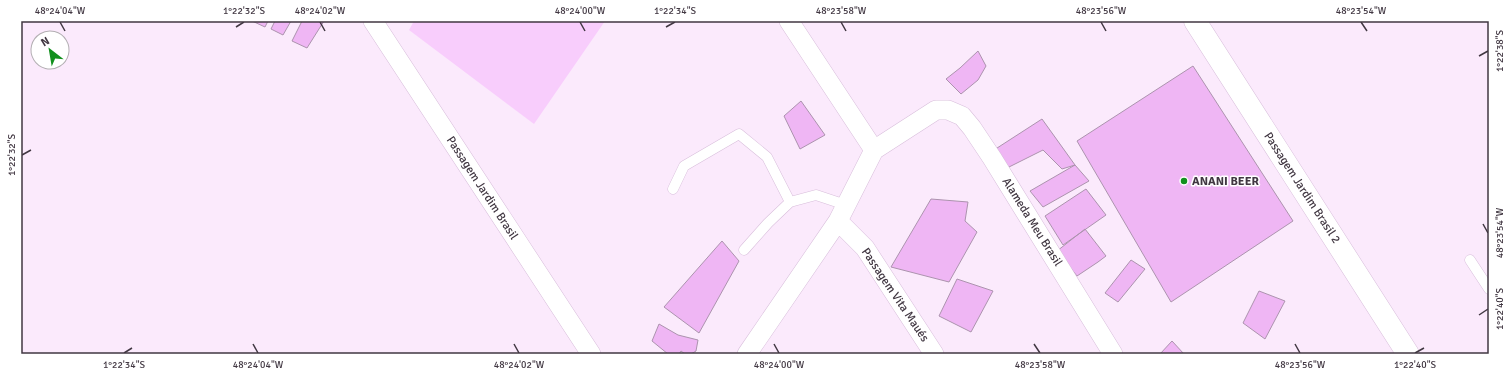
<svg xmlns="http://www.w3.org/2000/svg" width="1510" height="375" font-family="Signika,sans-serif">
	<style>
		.green { fill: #f8cdfc }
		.building { fill: #efb6f4; stroke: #ac93ae }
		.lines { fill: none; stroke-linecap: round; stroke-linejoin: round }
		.lane-casing { stroke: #d8bedb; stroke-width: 11 }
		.street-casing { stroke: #d8bedb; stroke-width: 20 }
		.secondary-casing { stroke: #d8bedb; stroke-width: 23 }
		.lane { stroke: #fff; stroke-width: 10 }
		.street { stroke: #fff; stroke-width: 19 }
		.secondary { stroke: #fff; stroke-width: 22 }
		.ticks { fill: none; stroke: #413742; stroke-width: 1.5 }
		.poi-dot { fill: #12901e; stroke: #fff; stroke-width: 1.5 }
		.labels { text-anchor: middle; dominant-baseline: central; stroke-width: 3; stroke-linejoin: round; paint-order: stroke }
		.poi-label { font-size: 12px; font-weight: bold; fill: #413742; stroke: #fff; text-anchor: start }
		.street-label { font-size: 12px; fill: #413742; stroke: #fff }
		.neatline { fill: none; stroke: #413742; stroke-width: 1.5 }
		.ticks-label { font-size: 10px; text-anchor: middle; fill: #413742 }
	</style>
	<rect width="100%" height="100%" fill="#fbeafc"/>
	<!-- green -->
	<path class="green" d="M414 21H605L534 124 409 30Z"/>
	<!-- building -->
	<path class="building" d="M252 21H268L265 27Z
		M275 21H291L283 35 271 29Z
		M302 21H324L307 48 292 41Z
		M978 51 986 66 978 80 961 94 946 79 960 68Z
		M1193 66 1293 221 1171 302 1077 141Z
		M801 101 825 135 800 149 784 116Z
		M1042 119 1075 165 1062 169 1043 150 1005 169 994 150Z
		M1075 165 1089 181 1043 207 1030 191Z
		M1086 189 1106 215 1063 245 1045 216Z
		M931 199 968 202 965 221 977 232 949 282 891 267Z
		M1085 229 1106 256 1098 262 1077 276 1057 251Z
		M722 241 739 261 699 333 664 307Z
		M1131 260 1145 269 1118 302 1105 293Z
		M957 279 993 291 971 332 939 316Z
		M1259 291 1285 301 1265 339 1243 323Z
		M659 324 678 335 698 340 696 351 691 354H685L681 351 679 354H668L652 341Z
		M1172 341 1184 354H1160Z"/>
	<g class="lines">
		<!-- lane casing -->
		<g class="lane-casing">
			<path id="lane" d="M673 189 684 166 739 134 767 157 790 202
				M744 250 768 223 790 202 816 195 846 205
				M1470 260 1489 289"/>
		</g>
		<!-- street casing -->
		<g class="street-casing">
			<path id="street" d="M373 21 591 354
				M789 21 874 150
				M838 221 865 248 934 354
				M747 354 838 221 874 150 936 110H948L962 116 972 128 992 158 1113 354"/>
		</g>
		<!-- secondary casing -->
		<g class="secondary-casing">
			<path id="secondary" d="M1195 21 1408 354"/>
		</g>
		<!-- lane -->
		<use href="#lane" class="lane"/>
		<!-- street -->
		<use href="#street" class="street"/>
		<!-- secondary -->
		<use href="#secondary" class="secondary"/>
	</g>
	<!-- ticks -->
	<path class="ticks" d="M60 22 65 31M320 22 325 31M580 22 585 31M841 22 846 31M1101 22 1106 31M1361 22 1367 31M236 27 244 22M666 27 675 22M1479 56 1488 51M22 155 31 150M1483 224 1488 233M1479 315 1488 309M253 344 258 353M514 344 519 353M774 344 779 353M1034 344 1040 353M1295 344 1300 353M124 353 132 348M1415 353 1424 348"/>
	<!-- markers -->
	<circle class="poi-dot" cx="1184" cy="181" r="4"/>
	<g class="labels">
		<!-- poi labels -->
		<g class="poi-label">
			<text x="1192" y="181">ANANI BEER</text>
		</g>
		<!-- street labels -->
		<g class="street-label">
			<text transform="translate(482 188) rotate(57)">Passagem Jardim Brasil</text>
			<text transform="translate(1302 188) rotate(57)">Passagem Jardim Brasil 2</text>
			<text transform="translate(1032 222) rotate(58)">Alameda Meu Brasil</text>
			<text transform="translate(895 295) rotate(56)">Passagem Vita Maués</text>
		</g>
	</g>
	<!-- border -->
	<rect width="1510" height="375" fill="none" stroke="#ffffff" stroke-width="44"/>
	<!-- north arrow -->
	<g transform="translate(50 50) rotate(329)"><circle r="19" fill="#ffffff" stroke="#b3afb3"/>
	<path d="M0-3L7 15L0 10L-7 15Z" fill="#12901e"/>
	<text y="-6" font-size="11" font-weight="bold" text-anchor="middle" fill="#413742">N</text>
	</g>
	<rect x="22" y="22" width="1466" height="331" class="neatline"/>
	<g class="ticks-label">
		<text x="60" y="14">48°24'04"W</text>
		<text x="244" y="14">1°22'32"S</text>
		<text x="320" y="14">48°24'02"W</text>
		<text x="580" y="14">48°24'00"W</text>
		<text x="675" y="14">1°22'34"S</text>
		<text x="841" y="14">48°23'58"W</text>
		<text x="1101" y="14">48°23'56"W</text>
		<text x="1361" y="14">48°23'54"W</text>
		<text transform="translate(1499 51) rotate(-90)" y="4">1°22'38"S</text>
		<text transform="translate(11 155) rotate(-90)" y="4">1°22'32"S</text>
		<text transform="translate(1499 233) rotate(-90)" y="4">48°23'54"W</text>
		<text transform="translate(1499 309) rotate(-90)" y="4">1°22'40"S</text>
		<text x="124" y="368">1°22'34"S</text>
		<text x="258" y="368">48°24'04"W</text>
		<text x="519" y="368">48°24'02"W</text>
		<text x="779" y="368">48°24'00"W</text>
		<text x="1040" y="368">48°23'58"W</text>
		<text x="1300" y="368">48°23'56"W</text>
		<text x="1415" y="368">1°22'40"S</text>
	</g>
</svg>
